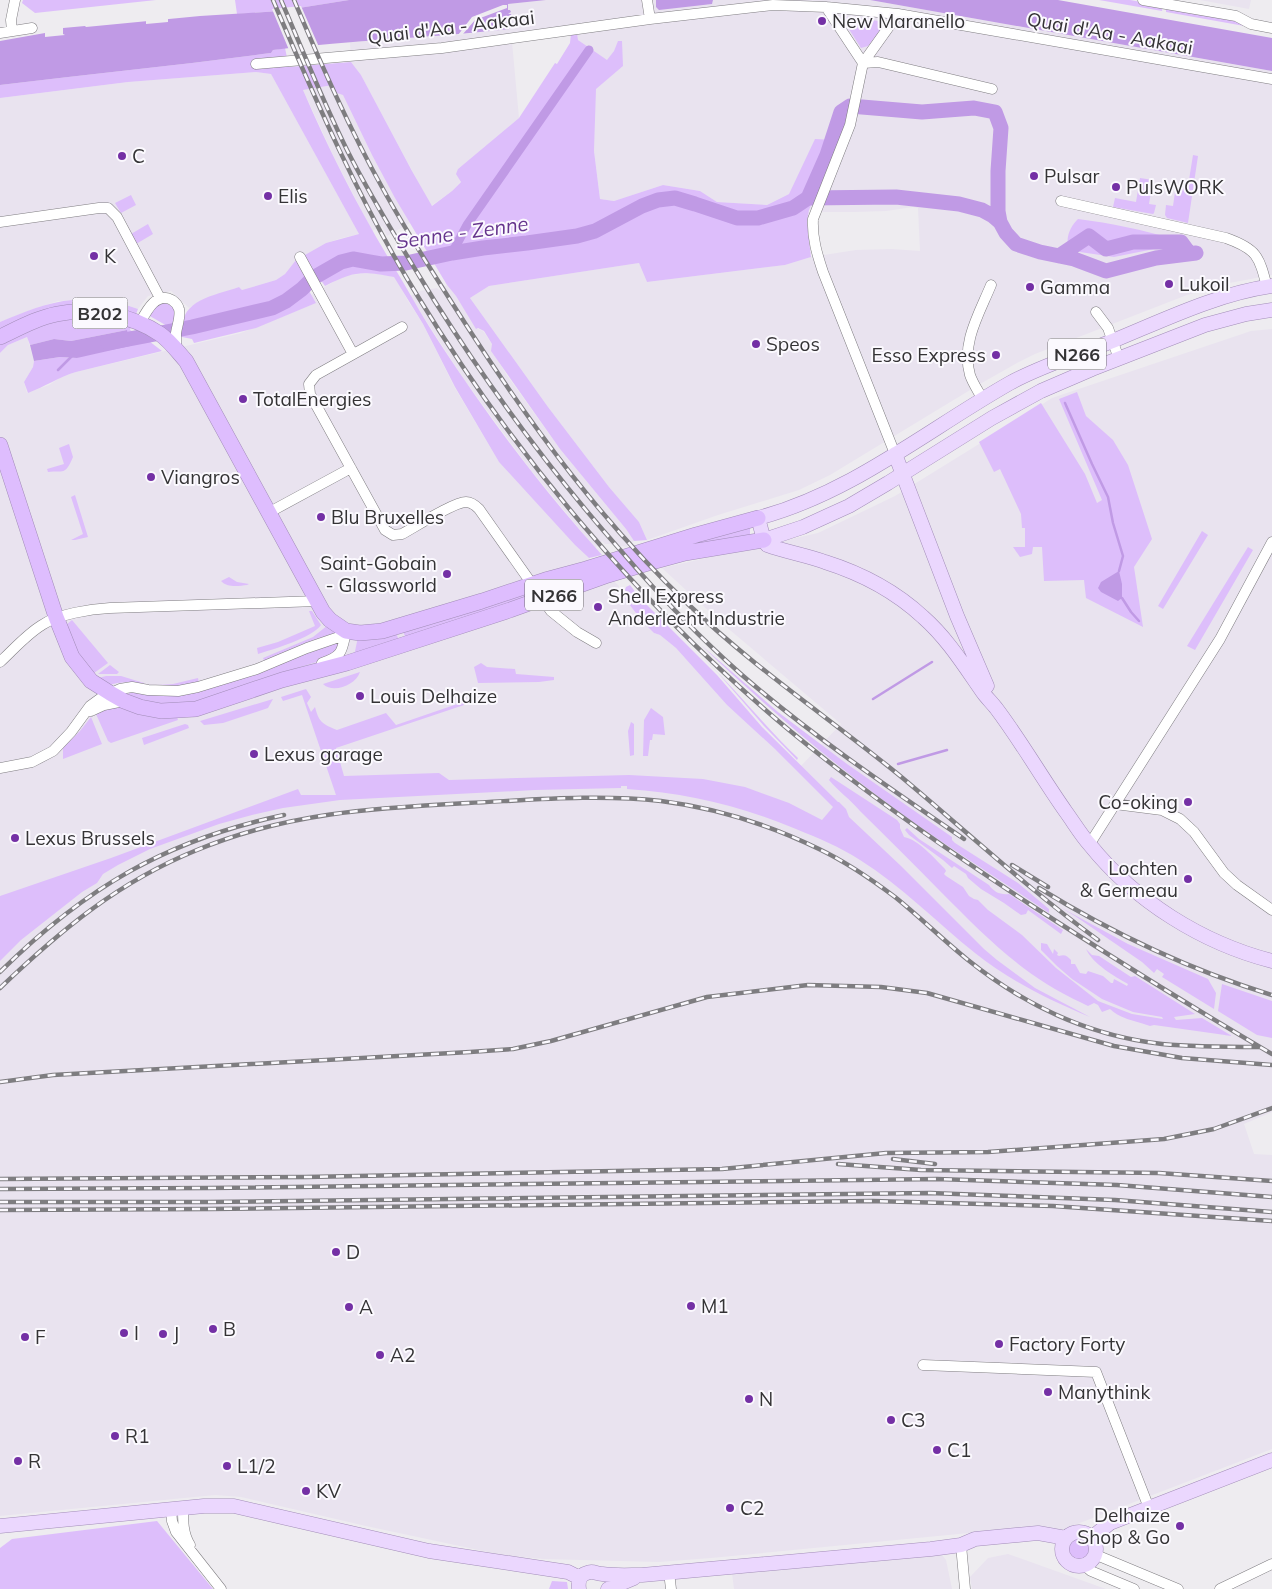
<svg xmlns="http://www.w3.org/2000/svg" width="1272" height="1589" font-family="Mulish,sans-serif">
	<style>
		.built { fill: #e9e3ef }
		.green { fill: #ddbefb }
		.water { fill: #c09ae5 }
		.pier { fill: #eeecf0 }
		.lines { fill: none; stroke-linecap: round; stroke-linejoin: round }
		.stream { stroke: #c09ae5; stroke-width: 2.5 }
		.canal { stroke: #c09ae5; stroke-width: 9 }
		.river { stroke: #c09ae5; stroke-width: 15 }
		.minor-casing { stroke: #7f7d81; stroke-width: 11 }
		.major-casing { stroke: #a28db8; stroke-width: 15 }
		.highway-casing { stroke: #a28db8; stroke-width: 16 }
		.minor { stroke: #fff; stroke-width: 10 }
		.major { stroke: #ebd7fe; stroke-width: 14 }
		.highway { stroke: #debdfe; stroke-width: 15 }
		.rail-casing { stroke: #7e7d80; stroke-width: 4.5 }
		.rail { stroke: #fbf9fe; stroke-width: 2.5; stroke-dasharray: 8; stroke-linecap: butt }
		.poi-dot { fill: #7430a5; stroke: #fbf9fe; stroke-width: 2 }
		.labels { text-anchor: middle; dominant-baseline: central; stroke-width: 4; stroke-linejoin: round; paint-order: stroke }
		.shield { fill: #fbf9fe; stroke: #706e71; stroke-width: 1 }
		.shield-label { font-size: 18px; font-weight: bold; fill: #343335 }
		.poi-label { font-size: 19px; fill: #343335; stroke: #fbf9fe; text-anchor: start }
		.street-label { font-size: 19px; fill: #343335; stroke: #fbf9fe }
		.water-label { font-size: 20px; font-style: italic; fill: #66358d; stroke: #fbf9fe }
	</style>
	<rect width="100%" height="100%" fill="#eeecf0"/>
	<!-- built -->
	<path class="built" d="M546 0H656V7L712 4 713 0H870L1272 71V275L1224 284 1187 295 1035 354 1017 363 980 384 830 475 799 490 718 515 647 540 639 522 609 487 548 407 470 298 489 286 639 263 647 282 785 265 811 257 856 250 891 249 920 251 918 208 913 207 886 211 855 212H824L809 210 827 172 838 140 816 139 789 194 767 205 717 202 700 191 663 185 614 201 600 199 594 151 595 89 623 66 618 42 614 51 607 61 578 40 577 34 512 42 519 118 458 169 461 181 452 191 431 206 361 75 351 62 350 42 458 35 509 29V21L512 20 509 18 511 16V14H508L511 12 508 10V4Z
		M1200 0H1251L1249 9Z
		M256 72 271 74 359 234 342 238 326 243 296 260 285 274 276 280 242 290 239 287 198 302 189 308 171 291 148 296 138 309 123 304 87 300 58 301 33 309 0 322V98L128 82Z
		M334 85 343 95 372 155 410 223 387 236 382 226 372 231 334 157 303 90Z
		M372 273 395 277 408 301 423 324 455 388 499 462 575 545 619 586 618 589 619 592 642 621 654 633 660 635 676 648 727 705 776 749 827 800 799 768 841 724 724 625 662 568 818 533 895 496 1013 423 1052 398 1251 331 1272 329V1112L1244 1124 1254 1154 1272 1155V1449L1059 1531 1042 1526 711 1558 659 1562 543 1559 502 1555 366 1526 241 1497 215 1495 0 1516V353L8 345 27 337 34 361 33 367 24 382 27 393 49 385 61 377 76 372 241 333 316 303 311 295 340 278 349 275Z
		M447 285 456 296 476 328 483 331 492 344V350L506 374 560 449 626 529 634 541 627 547 609 544H605L602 541 595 548 530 469 465 381 410 296 420 291 437 288 439 290Z
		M1008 1554 1106 1589H972L970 1577 988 1558Z
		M939 1555H942L946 1560 952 1589H734L732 1573Z"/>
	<!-- green -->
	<path class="green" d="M23 0H156L35 13 22 3Z
		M235 0H349L280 11 237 14Z
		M1099 0H1130L1163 6 1162 11Z
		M1166 7 1238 21 1250 27 1166 12Z
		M847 17 879 21 882 22 883 27 868 46 861 48 845 23V20Z
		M577 33 578 40 607 60 614 51 618 41H622L623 66 596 89 594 151 600 199 614 201 663 185 700 191 717 202 767 205 789 194 815 139 838 140 827 172 809 210 807 222 811 257 785 265 647 282 639 263 489 286 470 298 548 407 609 487 639 522 647 540 634 541 626 529 560 449 491 351 492 344 484 331 478 328 476 329 456 296 447 285 395 198 372 155 343 95 337 93 333 85 303 90C331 155 363 217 400 277 413 299 425 321 439 342 488 417 542 489 602 555L589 558 575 545 499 462 455 387 423 324 394 277C362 271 354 271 325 286L320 279 308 289 316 303 256 328 194 343 192 339 182 337C178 299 211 297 239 287L242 290 276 280 285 274 296 260 326 243 359 234 271 74 256 72 128 82 0 98V85C90 74 181 65 271 53L273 50 285 48 289 67 351 62 361 75 412 171 432 206 452 191 461 182 456 174 458 169 519 118 555 63 557 64 570 43 571 34Z
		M1193 155 1198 156 1188 223 1167 218 1165 215 1166 205 1173 206 1176 185 1188 186Z
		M1140 178 1153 180 1149 204 1156 205 1154 213 1153 214 1113 207 1115 198 1136 202Z
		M131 195 136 205 121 213 115 203Z
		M1078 219C1111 223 1143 230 1174 239V245L1114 257 1073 251C1062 244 1070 226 1078 219Z
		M148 224 153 234 136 244 131 234Z
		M73 300 123 304 138 309 130 330 145 338 162 351 76 372C59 377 44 387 28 393L24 382 33 367 34 361 60 357 77 358 127 330 71 341 54 339 30 345 27 337 8 345 0 353V322C24 312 47 302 73 300Z
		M162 302C178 306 180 317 169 327L148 315 153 307Z
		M1077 392 1086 416 1113 440 1128 465 1152 539 1134 567 1143 627 1086 598 1084 580 1044 581 1042 547H1033L1032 554 1020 557 1013 547H1025V528H1022L1021 514 1000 469 994 472 979 442 1041 403 1085 474 1097 503 1102 500 1059 399Z
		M69 444 73 457C65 476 64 470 48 472L47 469 64 464 59 448Z
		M75 495 88 537 75 540H71L83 534 71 497Z
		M749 527 750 529V535L550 588 551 585Z
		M1202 531 1208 535 1163 609 1158 606Z
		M1248 547 1253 550 1195 650 1187 646Z
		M229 577 237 582 249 584 247 585C239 586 227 588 221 581Z
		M630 585 640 598 717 675 762 727 838 802H839L846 809 849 817 901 866 984 949 997 960 1035 988 1090 1017C1049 1000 1010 981 975 953 936 922 902 886 860 860 840 847 818 838 796 829 741 806 686 793 627 789V786H621V788L535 790 340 800 283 808 252 815 219 824 150 849 118 865 103 874 97 883 82 892 21 940 0 961V896L111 858 298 789 301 795H336L302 695 283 701 281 697 306 689 311 697 307 703 311 712 315 707C319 723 323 724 337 730L386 713 396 725 466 701 464 705 336 748 344 776 439 773 449 780 629 775 703 779 745 787 789 803 822 820 833 807 775 749 727 705 676 648 660 635 654 633 642 621 622 595 633 605 635 604 625 590 626 587Z
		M521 592 525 595 526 599 408 638 405 636 403 632Z
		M309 611H312L321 625C312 638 274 649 258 654L257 648 278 642 315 626Z
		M72 620 108 663 94 673 76 650 66 625Z
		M328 625 336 632V634L265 662 263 658 313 637Z
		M396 633 398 638 397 641 354 656 358 637Z
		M339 642 338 647 329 658 288 671 207 702 169 707 128 697 129 693 133 692 175 695Z
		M701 645 778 712 847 764 952 837V840L955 843 1018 883 1049 909V913C1005 883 960 855 916 824 840 770 768 709 701 645Z
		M702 657C736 689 764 726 798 758L797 760 764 726 718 673Z
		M481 663 487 667 515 669 516 674 554 677V680L539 682 478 683 474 667Z
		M110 665 119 672 117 674H98Z
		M360 672C356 685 333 694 323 684Z
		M106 676H121L144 683V684C131 682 120 681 107 686L98 678Z
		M198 678 199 683 181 687H158V685L173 684Z
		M273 699 268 708 223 723 204 725 200 721Z
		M117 705 177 717 178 720 111 743 108 741 96 714V712Z
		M651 708 663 717 665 735 653 734 652 740H650L648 756H643L644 720Z
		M91 717 102 744 63 759V748L80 731Z
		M631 722 634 724V755L630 756 628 731Z
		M185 724 188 725 189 728 144 745 142 738Z
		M831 777 897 820 900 824V828L904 837C919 840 934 858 945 869L946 871 944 874 946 876 963 887 969 896 974 899 978 900 988 910 1022 935 1056 968 1098 1001 1132 1014 1163 1019 1162 1017 1133 1012 1102 999 1072 979 1057 966 1041 950V943L1047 944 1053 954 1054 949 1058 953 1057 955 1059 956C1065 954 1067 956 1071 960V964H1075L1080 973 1086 974 1088 971 1103 976 1111 983H1113L1114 979 1127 986 1128 984C1115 977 1092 963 1086 949L1092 955 1099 956 1131 977 1135 976 1195 1014 1174 1017 1176 1020 1202 1018 1232 1036 1154 1025 1150 1026C1136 1021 1120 1019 1110 1009L1102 1012 1098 1005 1094 1003 1088 1006 1082 1003C1022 975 987 938 940 891 914 864 887 838 860 811 850 799 838 791 829 780Z
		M907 828 919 839 989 885C994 892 1000 895 1009 894L1063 930 1061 934 1028 910 1026 914 1021 915 1004 903 981 889 968 878 966 874 954 866 952 868 943 860 909 835 905 830Z
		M1060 907 1128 944 1208 979 1216 993 1214 1009 1162 977 1164 974 1157 969 1154 973 1153 972 1142 962 1075 916Z
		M1222 984 1272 1001V1038L1257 1035 1218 1011Z
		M157 1521 213 1589H0V1548L12 1539Z
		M1067 1549a12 12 0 1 1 24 0a12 12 0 1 1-24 0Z
		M552 1581 567 1582 568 1589H549Z"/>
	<!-- water -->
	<path class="water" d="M349 0H546L508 4V10H510L511 12 508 14H511L512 16 509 18H512V20L509 21 510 29C431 38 352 40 273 50L271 53C181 65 90 74 0 85V41L45 33V37L65 35 63 34V28L85 26 86 27 200 16 280 11Z
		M656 0H713L712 4 659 10 656 7Z
		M870 0H1058L1272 38V71Z
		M127 330 130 346 77 358 60 357 34 361 30 345 54 339 71 341Z
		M1119 571 1122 584V598L1118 601 1101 592 1098 588 1101 582Z"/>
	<!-- pier -->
	<path class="pier" d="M503 5H507V8L475 20 463 34 458 35 472 17Z
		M301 6 319 47 289 50 272 9Z
		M168 17V22L146 24V20Z"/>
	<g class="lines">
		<!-- stream -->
		<path class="stream" d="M58 370 73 355
			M1065 403 1092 464 1108 497 1113 523 1123 556 1119 571
			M1122 598 1131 612 1139 621
			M873 699 932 662
			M898 764 947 750"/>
		<!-- canal -->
		<path class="canal" d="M452 253 467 225 589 50"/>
		<!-- river -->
		<path class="river" d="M808 198 827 155 841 112 850 106 922 112 974 108 995 112 1001 128 998 171V211L1000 222
			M1059 256 1089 236 1106 249 1133 242H1181L1189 253
			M108 343 192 327 272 308 286 301 302 289 313 278 341 262 353 259 381 264 406 263 452 253 483 248 527 243 577 236 595 231 642 206 658 200 675 198 695 204 737 218H758L793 208 808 198 896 197 959 204 982 210 993 216 1000 222 1006 233 1016 244 1040 252 1074 259 1106 271 1156 258 1196 253"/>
		<!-- minor casing -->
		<g class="minor-casing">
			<path id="minor" d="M647 0 650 19
				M1143 0 1236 16 1251 24 1272 28
				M826 7 863 63
				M12 31 11 20 15 0
				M0 33 32 28
				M863 63 878 62 992 89
				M256 64 442 48 650 19 773 5 826 7 898 14 1272 79
				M1061 201 1226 238C1257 249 1259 256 1267 287
				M0 222 99 208H108L117 217 160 298
				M300 257 353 354
				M1096 312 1108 328 1119 359
				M140 323C146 312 156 291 172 300 175 302 178 305 179 309 181 316 177 326 176 333 176 338 176 344 176 349
				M402 327 316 375 309 384 310 394 385 530 393 535 402 534C415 527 454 502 466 502 471 502 475 505 479 509L551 611 577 632 596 643
				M983 400C979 392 973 384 970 375 961 343 979 314 991 285
				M895 454 823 272C817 254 812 238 813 219L850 125 863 63 898 14
				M268 513 351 468
				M0 662C13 650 27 634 42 625 58 614 91 609 110 608L317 601
				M322 663C343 656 342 651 346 631
				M87 711H91L104 705 124 701
				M0 768 32 762 53 751 71 732 90 706 101 698 120 689 132 687 148 690 178 691 198 687 257 669 307 648 339 637 346 631
				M1115 804 1162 810 1180 819 1194 832 1224 873 1237 885 1272 910
				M1089 845 1220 639 1272 542
				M923 1365 1096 1372 1149 1508
				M183 1509C183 1521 183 1534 190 1545
				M171 1510 172 1521 176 1532 221 1589
				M961 1545 965 1589
				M1094 1554 1178 1589
				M1084 1565 1091 1571 1134 1589
				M669 1572 671 1589
				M1220 1589 1272 1564"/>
		</g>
		<!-- major casing -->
		<g class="major-casing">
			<path id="major" d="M1272 286C1217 294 1166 319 1115 340 1080 354 1043 365 1010 383 927 430 852 493 758 518L764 540 767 545C786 552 806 555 825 562 860 573 896 592 923 617 948 639 965 667 984 694 988 699 992 703 996 708 1021 741 1042 778 1066 812 1074 823 1081 835 1090 845 1135 901 1202 943 1272 961
				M895 454 957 616 987 686
				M764 540 803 527 849 506 888 483 992 418 1041 391 1092 369 1205 325 1246 314 1272 310
				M0 1526 204 1506H234L429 1551 568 1572 580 1578
				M1062 1549a17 17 0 1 1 34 0a17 17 0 1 1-34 0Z
				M1091 1538 1110 1523 1272 1460
				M579 1589C578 1582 579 1575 587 1573 593 1570 596 1574 602 1574 615 1576 629 1575 642 1575L931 1549 961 1545 975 1539 1038 1533 1066 1538
				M608 1589 634 1578"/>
		</g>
		<!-- highway casing -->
		<g class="highway-casing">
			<path id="highway" d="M0 337C19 328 37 318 57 314 89 307 132 315 160 334 170 341 178 352 186 361L323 612 330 620 346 631 360 633 382 631 482 601 545 580 586 569 696 535 758 518
				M0 445 56 617 72 657 91 681 110 693 124 701 140 707 161 711 196 709 282 680 347 663 510 610 608 575 648 563 685 553 764 540"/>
		</g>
		<!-- minor -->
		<use href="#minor" class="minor"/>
		<!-- major -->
		<use href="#major" class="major"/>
		<!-- highway -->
		<use href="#highway" class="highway"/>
		<!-- rail casing -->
		<g class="rail-casing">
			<path id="rail" d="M273 0C316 101 359 201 417 295 516 458 642 607 789 730 865 793 947 850 1031 905 1110 956 1190 1006 1272 1054
				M281 0C303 51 323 102 348 152 374 203 404 251 434 300 490 389 552 473 622 552 659 595 699 637 742 675 811 735 888 787 964 839
				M294 0C321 64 349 128 383 189 410 238 441 286 472 334 535 431 604 524 688 604 753 667 829 718 899 775 965 830 1028 889 1098 940
				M1012 865 1048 887
				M1039 888C1112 933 1190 970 1272 995
				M0 972C85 888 166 840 284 815
				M0 988C61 930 118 882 197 850 286 813 373 808 468 803 532 800 597 794 661 801 716 808 770 825 819 849 846 862 871 879 895 897 920 917 943 940 968 960 1024 1005 1090 1036 1162 1044 1194 1047 1226 1047 1259 1047
				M0 1082 53 1075 470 1052 513 1049 551 1041 707 997 808 985 881 987 927 993 1114 1046 1182 1058 1272 1065
				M893 1159 935 1164
				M838 1164 921 1170 1159 1173 1272 1181
				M0 1179 306 1177 722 1169 886 1153 988 1152 1164 1139 1214 1129 1272 1108
				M0 1189 209 1188 937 1179 1117 1185 1272 1197
				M0 1202H208L930 1193 1115 1200 1272 1212
				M0 1210 209 1209 873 1201 1053 1206 1272 1221"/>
		</g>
		<!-- rail -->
		<use href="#rail" class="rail"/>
	</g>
	<!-- markers -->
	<g class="poi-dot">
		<circle cx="822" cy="21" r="5"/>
		<circle cx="122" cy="156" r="5"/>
		<circle cx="1034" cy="176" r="5"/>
		<circle cx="1116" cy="187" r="5"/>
		<circle cx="268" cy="196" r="5"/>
		<circle cx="94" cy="256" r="5"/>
		<circle cx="1169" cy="284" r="5"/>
		<circle cx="1030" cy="287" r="5"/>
		<circle cx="756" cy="344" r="5"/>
		<circle cx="996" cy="355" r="5"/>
		<circle cx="243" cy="399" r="5"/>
		<circle cx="151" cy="477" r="5"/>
		<circle cx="321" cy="517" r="5"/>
		<circle cx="447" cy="574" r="5"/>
		<circle cx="598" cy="607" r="5"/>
		<circle cx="360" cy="696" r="5"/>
		<circle cx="254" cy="754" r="5"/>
		<circle cx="1188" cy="802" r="5"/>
		<circle cx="15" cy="838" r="5"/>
		<circle cx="1188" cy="879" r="5"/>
		<circle cx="336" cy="1252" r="5"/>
		<circle cx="691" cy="1306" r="5"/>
		<circle cx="349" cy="1307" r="5"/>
		<circle cx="213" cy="1329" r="5"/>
		<circle cx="124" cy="1333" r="5"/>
		<circle cx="163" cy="1334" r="5"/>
		<circle cx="25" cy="1337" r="5"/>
		<circle cx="999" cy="1344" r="5"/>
		<circle cx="380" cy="1355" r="5"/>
		<circle cx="1048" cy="1392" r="5"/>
		<circle cx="749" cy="1399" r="5"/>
		<circle cx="891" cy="1420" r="5"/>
		<circle cx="115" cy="1436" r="5"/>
		<circle cx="937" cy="1450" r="5"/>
		<circle cx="18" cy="1461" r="5"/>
		<circle cx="227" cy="1466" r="5"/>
		<circle cx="306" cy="1491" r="5"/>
		<circle cx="730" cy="1508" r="5"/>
		<circle cx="1180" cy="1526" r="5"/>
	</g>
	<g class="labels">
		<!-- shield labels -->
		<g class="shield">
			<rect x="72.5" y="297.5" width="55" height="31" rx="4"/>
			<rect x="1048" y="338.5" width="58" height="31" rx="4"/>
			<rect x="525" y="579.5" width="58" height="31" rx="4"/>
		</g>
		<g class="shield-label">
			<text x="100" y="313">B202</text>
			<text x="1077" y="354">N266</text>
			<text x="554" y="595">N266</text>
		</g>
		<!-- poi labels -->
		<g class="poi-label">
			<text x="832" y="21">New Maranello</text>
			<text x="132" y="156">C</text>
			<text x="1044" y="176">Pulsar</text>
			<text x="1126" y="187">PulsWORK</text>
			<text x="278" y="196">Elis</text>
			<text x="104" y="256">K</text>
			<text x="1179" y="284">Lukoil</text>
			<text x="1040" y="287">Gamma</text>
			<text x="766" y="344">Speos</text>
			<text x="986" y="355" text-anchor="end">Esso Express</text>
			<text x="253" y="399">TotalEnergies</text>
			<text x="161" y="477">Viangros</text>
			<text x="331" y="517">Blu Bruxelles</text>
			<text x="437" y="563" text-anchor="end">Saint-Gobain<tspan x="437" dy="22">- Glassworld</tspan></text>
			<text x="608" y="596">Shell Express<tspan x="608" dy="22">Anderlecht Industrie</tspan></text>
			<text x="370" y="696">Louis Delhaize</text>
			<text x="264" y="754">Lexus garage</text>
			<text x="1178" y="802" text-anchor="end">Co-oking</text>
			<text x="25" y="838">Lexus Brussels</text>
			<text x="1178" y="868" text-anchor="end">Lochten<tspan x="1178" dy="22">&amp; Germeau</tspan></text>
			<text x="346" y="1252">D</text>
			<text x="701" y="1306">M1</text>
			<text x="359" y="1307">A</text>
			<text x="223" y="1329">B</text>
			<text x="134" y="1333">I</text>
			<text x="173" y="1334">J</text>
			<text x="35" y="1337">F</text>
			<text x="1009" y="1344">Factory Forty</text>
			<text x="390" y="1355">A2</text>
			<text x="1058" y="1392">Manythink</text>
			<text x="759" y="1399">N</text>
			<text x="901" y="1420">C3</text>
			<text x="125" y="1436">R1</text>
			<text x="947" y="1450">C1</text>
			<text x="28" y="1461">R</text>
			<text x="237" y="1466">L1/2</text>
			<text x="316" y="1491">KV</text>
			<text x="740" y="1508">C2</text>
			<text x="1170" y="1515" text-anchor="end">Delhaize<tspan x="1170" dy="22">Shop &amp; Go</tspan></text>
		</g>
		<!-- street labels -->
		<g class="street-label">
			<text transform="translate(451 27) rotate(-7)">Quai d'Aa - Aakaai</text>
			<text transform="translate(1110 33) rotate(10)">Quai d'Aa - Aakaai</text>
		</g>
		<!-- water labels -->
		<g class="water-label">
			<text transform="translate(462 232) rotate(-8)">Senne - Zenne</text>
		</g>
	</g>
</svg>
